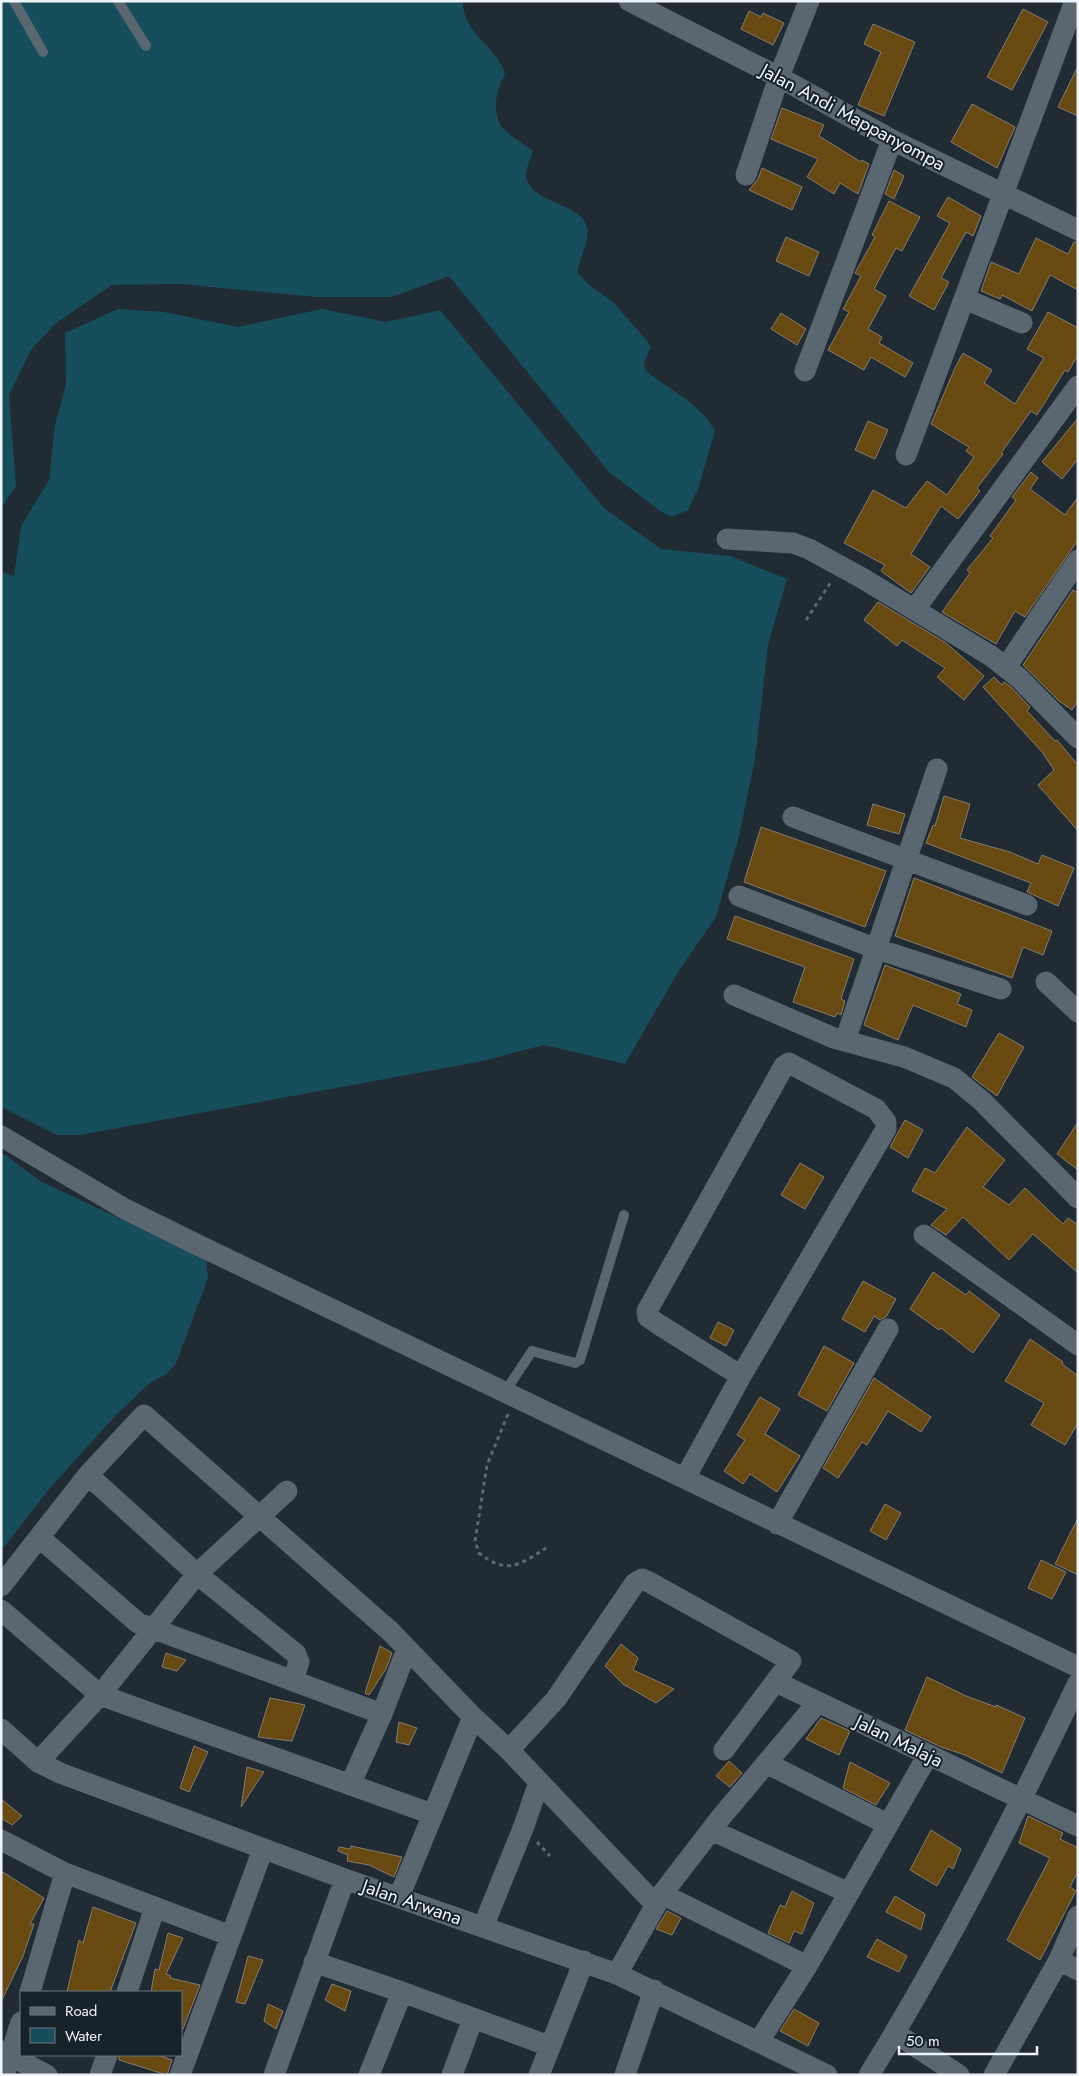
<svg xmlns="http://www.w3.org/2000/svg" width="1079" height="2076" font-family="Jost,sans-serif">
	<style>
		.water { fill: #164e5b }
		.building { fill: #674911; stroke: #857c6f }
		.lines { fill: none; stroke-linecap: round; stroke-linejoin: round }
		.path { stroke: #5f6870; stroke-width: 3; stroke-dasharray: 4 4; stroke-linecap: butt }
		.service { stroke: #5a6670; stroke-width: 10 }
		.minor { stroke: #5a6670; stroke-width: 21 }
		.labels { text-anchor: middle; dominant-baseline: central; stroke-width: 4; stroke-linejoin: round; paint-order: stroke }
		.street-label { font-size: 19px; fill: #edf4fa; stroke: #17222a }
	</style>
	<rect width="100%" height="100%" fill="#212b34"/>
	<!-- water -->
	<path class="water" d="M1 1H463C462 34 496 44 505 74 497 88 491 111 502 127 507 134 526 145 533 151 531 158 525 170 526 177 530 203 580 202 587 227 590 241 580 258 577 272L589 285 613 302 648 342 651 347 644 362 645 370C669 390 700 403 715 431L698 489 688 510 672 517 660 511 609 472 449 276 392 297H316L179 284 112 285 56 323 31 350 9 395 16 486 1 508Z
		M118 309 164 312 238 327 322 309 386 322 440 310 604 508 661 549 730 556 787 579 768 645 755 759 739 836 716 917 678 972 625 1064 544 1045 478 1062 80 1135H57L1 1107V572L14 576 21 526 49 480 55 425 66 384 65 333Z
		M1 1152 42 1182 206 1259 208 1278 176 1363 167 1374 151 1382 117 1414 50 1488 1 1551Z"/>
	<!-- building -->
	<path class="building" d="M1023 9 1048 22 1012 90 987 77Z
		M749 11 761 17 763 13 784 23 773 45 741 29Z
		M873 24 915 42 884 116 858 105 881 52 864 44Z
		M1078 66V116L1058 107Z
		M972 104 1015 127 997 168 951 142Z
		M782 108 824 125 819 136 861 162 862 160 869 164 858 194 840 183 834 194 807 177 818 159 771 139Z
		M762 168 802 187 792 210 749 190 758 179Z
		M894 170 904 176 894 199 885 194Z
		M948 197 981 216 973 236 966 232 941 278 949 282 934 310 909 296 950 223 937 216Z
		M889 201 920 217 902 251 896 248 874 289 886 296 868 329 882 337 879 343 913 363 905 377 871 357 864 370 828 350 849 312 843 309 861 276 855 273 875 237 872 235Z
		M786 237 819 252 809 276 776 261Z
		M1036 238 1068 254 1074 242H1078V290L1050 275 1032 311 1002 295 1000 299 981 291 991 262 1019 274Z
		M1048 312 1078 328V355L1068 372 1065 370 1037 415 1031 411 1001 453 1003 454 977 488 980 491 958 519 941 506 911 554 930 567 911 593 881 571 885 565 844 543 873 490 906 508 927 481 947 495 974 457 966 451 969 447 931 424 955 368 963 353 992 370 984 383 1015 404 1044 358 1027 349Z
		M781 313 806 329 797 345 771 329Z
		M1078 418V459L1062 479 1042 462Z
		M868 421 888 430 875 459 855 450Z
		M1031 472 1038 478 1030 489 1065 515 1078 497V540L1025 617 1015 611 996 644 942 612 970 573 967 570 993 538 990 536 1016 500 1012 497Z
		M1073 590 1078 593V700L1072 710 1059 701 1023 665Z
		M878 602 946 643 984 676 964 700 937 677 945 668 902 640 897 646 864 620Z
		M994 677 1002 685 1004 682 1011 687 1030 707 1027 711 1055 741 1057 740 1078 765V831L1038 785 1054 770 1042 752 983 687Z
		M944 796 970 804 960 838 1010 852 1038 864 1042 855 1074 868 1058 906 1027 892 1031 883 926 843 933 825 935 826Z
		M873 804 905 814 899 834 867 825Z
		M761 827 886 871 865 927 744 882Z
		M914 878 1052 931 1043 955 1023 947 1012 978 895 936Z
		M735 916 854 959 841 999 845 1001 841 1015 837 1013 835 1017 793 1002 805 967 727 939Z
		M885 965 961 994 957 1004 972 1010 966 1027 913 1005 898 1040 864 1025Z
		M999 1033 1024 1047 997 1096 972 1077Z
		M905 1120 923 1130 908 1158 890 1147Z
		M1078 1122V1170L1057 1154Z
		M967 1127 1005 1160 983 1187 1009 1205 1025 1188 1063 1224 1068 1218 1078 1225V1273L1033 1234 1009 1260 963 1217 946 1235 931 1225 947 1209 912 1191 925 1168 935 1173Z
		M800 1163 824 1177 805 1209 781 1195Z
		M933 1272 966 1295 969 1291 1000 1315 973 1353 941 1328 939 1330 910 1309Z
		M863 1281 896 1299 886 1317 880 1320 874 1316 865 1332 842 1319Z
		M718 1322 734 1330 726 1346 710 1338Z
		M1030 1339 1063 1362 1062 1364 1078 1376V1423L1065 1445 1031 1425 1044 1403 1005 1381Z
		M824 1346 854 1363 827 1411 798 1395Z
		M874 1378 931 1417 921 1432 888 1411 867 1445 862 1442 838 1478 823 1468Z
		M760 1397 780 1409 765 1434 800 1456 777 1492 750 1474 743 1484 724 1471 745 1440 737 1435Z
		M885 1504 901 1513 886 1540 870 1531Z
		M1078 1518V1575L1055 1564Z
		M1041 1560 1066 1572 1052 1599 1028 1588Z
		M621 1644 638 1658 633 1670 674 1689 656 1703 623 1684 605 1666Z
		M380 1646 392 1653 386 1669 369 1695 365 1693Z
		M166 1653 186 1660 177 1671 162 1667Z
		M927 1677 966 1696 996 1707V1705L1025 1718 1002 1773 965 1755 941 1747 905 1730Z
		M270 1698 305 1705 292 1741 258 1737Z
		M821 1718 850 1731 839 1755 806 1739Z
		M399 1722 417 1728 409 1745 396 1742Z
		M194 1746 208 1752 189 1792 180 1788Z
		M729 1761 742 1773 730 1787 716 1776Z
		M850 1762 890 1783 876 1805 843 1788Z
		M247 1767 264 1772 241 1807Z
		M1 1799 22 1816 12 1825 1 1818Z
		M1028 1816 1063 1833 1060 1839 1078 1848V1871L1070 1887 1076 1891 1040 1960 1007 1940 1050 1858 1019 1843Z
		M931 1830 961 1849 953 1869 948 1866 937 1886 910 1870Z
		M351 1846 402 1857 394 1877 369 1865 347 1861 348 1855 338 1851 339 1847 350 1849Z
		M1 1871 44 1898 30 1924H34L23 1956 1 2002Z
		M792 1891 814 1903 802 1934 794 1931 789 1943 768 1933 780 1905 785 1907Z
		M895 1896 925 1914 921 1930 886 1912Z
		M93 1907 136 1923 110 1992H67L79 1940 83 1943Z
		M667 1911 681 1918 672 1935 656 1929Z
		M168 1933 183 1938 166 1974 171 1976 170 1978 200 1985 183 2029H181V1992H151L155 1969 159 1970Z
		M877 1939 907 1956 899 1972 867 1957Z
		M248 1956 263 1960 245 2004 236 2002Z
		M332 1984 351 1991 345 2011 325 2000Z
		M268 2004 283 2011 276 2029 264 2021Z
		M794 2009 819 2023 808 2046 780 2031Z
		M119 2055H158L172 2060 167 2075 119 2060Z"/>
	<g class="lines">
		<!-- path -->
		<path class="path" d="M806 620 831 582
			M508 1414 487 1465 475 1541 479 1553C506 1575 520 1565 546 1548
			M537 1842 550 1856"/>
		<!-- service -->
		<path class="service" d="M14 1 43 52
			M118 1 146 46
			M505 1392 532 1351 575 1363 580 1360 624 1215"/>
		<!-- minor -->
		<path class="minor" d="M629 1 779 77 892 140 1078 230
			M746 175 779 77 809 1
			M965 299 1022 323
			M805 371 892 140
			M906 455 1075 1
			M727 539 793 543 809 549 862 578 991 656 1019 678 1078 738
			M915 609 1078 386
			M1006 667 1078 560
			M793 817 1027 905
			M739 896 877 949 1001 989
			M1046 982 1078 1012
			M734 995 834 1038 904 1057 954 1078 982 1101 1078 1198
			M845 1041 937 769
			M789 1063 876 1109 886 1122V1129L741 1376 658 1324 648 1317 647 1311 784 1066Z
			M1 1136 125 1209 198 1245 1078 1667
			M924 1235 1078 1345
			M88 1475 197 1574 296 1654 299 1662 293 1680
			M685 1478 741 1376
			M777 1524 888 1329
			M40 1538 138 1623 382 1714
			M1 1586 88 1475 144 1415 391 1632 473 1717 509 1750 655 1904
			M1 1610 100 1695 432 1814
			M776 1682 1078 1826
			M1 1729 38 1762 60 1773 345 1879 617 1974 827 2075
			M509 1750 556 1699 635 1583 642 1579 649 1582 791 1661 724 1750
			M38 1762 100 1695 197 1574 287 1491
			M768 1764 887 1824
			M350 1785 382 1714 407 1649
			M711 1830 849 1893
			M1 1840 65 1873 231 1936
			M662 1894 807 1966
			M399 1897 473 1717
			M483 1927 524 1826 539 1782
			M1059 1960 1078 1970
			M314 1962 402 1992 369 2075
			M617 1974 662 1894 722 1816 818 1702
			M30 1992 65 1873
			M127 1992 155 1907
			M402 1992 549 2046
			M895 2033 959 2075
			M759 2041 807 1966 928 1755
			M1 2051 47 2075
			M4 2075 21 2022
			M100 2075 107 2055
			M180 2075 263 1849
			M274 2075 345 1879
			M452 2075 473 2019
			M539 2075 584 1961
			M625 2075 654 1990
			M869 2075C947 1949 1014 1817 1078 1683
			M994 2075 1059 1960 1078 1916"/>
	</g>
	<g class="labels">
		<!-- street labels -->
		<g class="street-label">
			<text transform="translate(853 117) rotate(28)">Jalan Andi Mappanyompa</text>
			<text transform="translate(899 1741) rotate(26)">Jalan Malaja</text>
			<text transform="translate(412 1902) rotate(19)">Jalan Arwana</text>
		</g>
	</g>
	<!-- border -->
	<rect width="1079" height="2076" fill="none" stroke="#edf4fa" stroke-width="5"/>
	<!-- legend -->
	<rect x="20" y="1991" width="162" height="65" fill="#17222a" stroke="#6d767d"/>
	<rect x="30" y="2007" width="25" height="8" fill="#5a6670" stroke="#6d767d"/>
	<text x="65" y="2016" font-size="15" fill="#edf4fa">Road</text>
	<rect x="30" y="2028" width="25" height="15" fill="#164e5b" stroke="#6d767d"/>
	<text x="65" y="2041" font-size="15" fill="#edf4fa">Water</text>
	<!-- scale -->
	<path d="M899 2046v8h138v-8" fill="none" stroke="#edf4fa" stroke-width="2.5"/>
	<text x="906" y="2046" font-size="15" fill="#edf4fa" stroke="#17222a" stroke-width="4" paint-order="stroke">50 m</text>
</svg>
